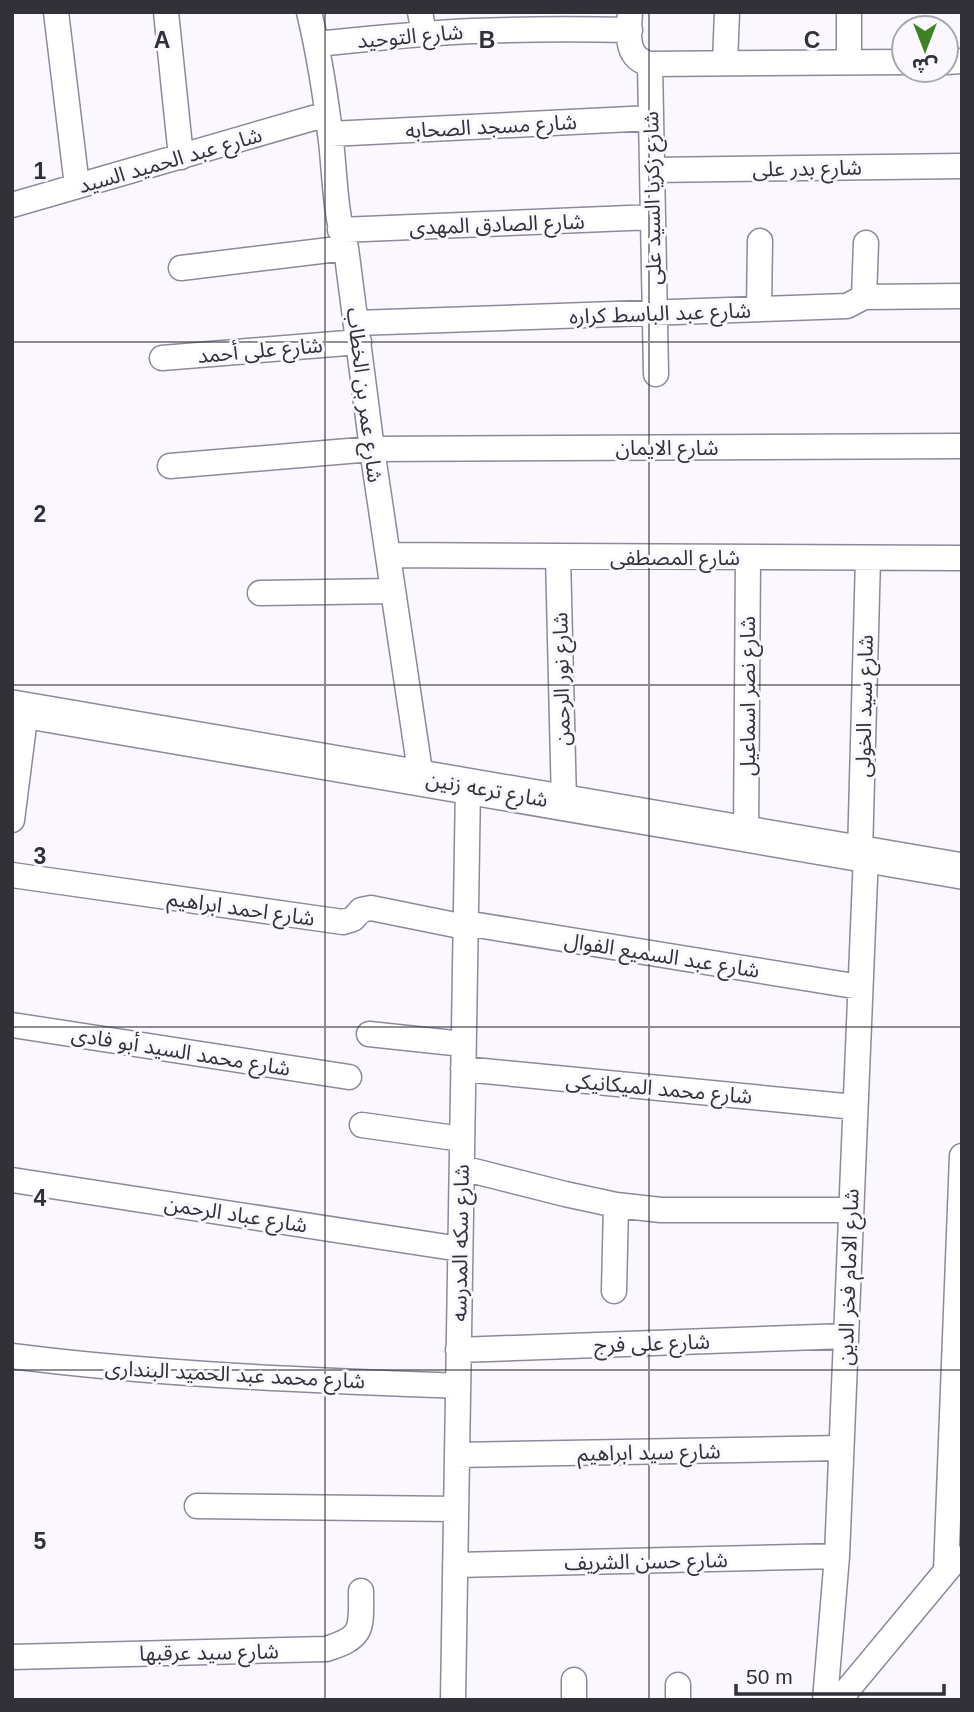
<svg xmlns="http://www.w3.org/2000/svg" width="974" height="1712" font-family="Arial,'Noto Sans Arabic',sans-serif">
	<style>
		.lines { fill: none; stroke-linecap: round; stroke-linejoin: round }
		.street-casing { stroke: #8e899a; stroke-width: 27 }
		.secondary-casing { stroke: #8e899a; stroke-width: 38 }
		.street { stroke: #fff; stroke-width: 24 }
		.secondary { stroke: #fff; stroke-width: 35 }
		.grid { fill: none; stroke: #333138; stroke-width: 2; stroke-opacity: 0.55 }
		.labels { text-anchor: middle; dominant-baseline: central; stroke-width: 6; stroke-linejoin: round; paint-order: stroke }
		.street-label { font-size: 21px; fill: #333138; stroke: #faf7ff }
		.grid-label { font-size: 23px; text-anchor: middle; font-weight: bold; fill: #333138; stroke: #faf7ff; stroke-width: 6; stroke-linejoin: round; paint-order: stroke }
	</style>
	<rect width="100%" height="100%" fill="#faf7ff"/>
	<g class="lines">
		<!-- street casing -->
		<g class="street-casing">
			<path id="street" d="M56 12 77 186
				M166 12 181 157
				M309 12C319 54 326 98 331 141 335 177 335 214 346 248L372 449 421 778
				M420 12 424 33
				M630 12C629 33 624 58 650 64L904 62
				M316 44C368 39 420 33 473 31 525 29 577 29 630 30
				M849 62V12
				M946 62 962 61
				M725 63 727 12
				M650 64 656 374
				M330 134 651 118
				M652 170 962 166
				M12 205 327 114
				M340 230 653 217
				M181 268 346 248
				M864 297 866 243
				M759 309 760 241
				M356 323 847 306 864 297 962 296
				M162 358 359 342
				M170 466 372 449 962 446
				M388 555 962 558
				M558 556 564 803
				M260 593 393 591
				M12 820 26 710
				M746 834 748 557
				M860 854 868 558
				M12 875 343 922 353 919 361 910 371 908 465 927
				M465 923 860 987
				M12 1025 349 1077
				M369 1034 463 1044
				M463 1069 855 1107
				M362 1125 462 1139
				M462 1168 565 1194 616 1205 661 1210H851
				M12 1180 460 1249
				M614 1291 616 1205
				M458 1350 846 1336
				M12 1356C160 1375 309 1380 458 1386
				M457 1455 841 1448
				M197 1506 456 1509
				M455 1565 837 1556
				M946 1571 962 1156
				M12 1657 326 1649C365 1637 361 1628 361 1591
				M574 1680V1700
				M678 1685V1700
				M453 1700 468 786
				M825 1700 837 1556 866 855
				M839 1700 957 1558"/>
		</g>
		<!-- secondary casing -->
		<g class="secondary-casing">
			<path id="secondary" d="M12 708 962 871"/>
		</g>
		<!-- street -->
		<use href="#street" class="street"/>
		<!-- secondary -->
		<use href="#secondary" class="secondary"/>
	</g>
	<!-- grid -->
	<path class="grid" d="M325 12V1700M649 12V1700M12 342H962M12 685H962M12 1027H962M12 1370H962"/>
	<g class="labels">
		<!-- street labels -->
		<g class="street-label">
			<text transform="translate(410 36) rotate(-5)">شارع التوحيد</text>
			<text transform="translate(491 126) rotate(-3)">شارع مسجد الصحابه</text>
			<text transform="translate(170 160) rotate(-16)">شارع عبد الحميد السيد</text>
			<text transform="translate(807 168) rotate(-1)">شارع بدر على</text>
			<text transform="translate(652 198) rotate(-91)">شارع زكريا السيد على</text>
			<text transform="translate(497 224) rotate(-2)">شارع الصادق المهدى</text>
			<text transform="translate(660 313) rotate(-2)">شارع عبد الباسط كراره</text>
			<text transform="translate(260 350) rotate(-5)">شارع على أحمد</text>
			<text transform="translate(365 395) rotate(83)">شارع عمر بن الخطاب</text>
			<text x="667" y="447">شارع الايمان</text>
			<text x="675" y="557">شارع المصطفى</text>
			<text transform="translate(561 679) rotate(-91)">شارع نور الرحمن</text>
			<text transform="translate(747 696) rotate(-90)">شارع نصر اسماعيل</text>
			<text transform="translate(864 706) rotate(-89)">شارع سيد الخولى</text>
			<text transform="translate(487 789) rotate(10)">شارع ترعه زنين</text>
			<text transform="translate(241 908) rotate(8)">شارع احمد ابراهيم</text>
			<text transform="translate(662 955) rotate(9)">شارع عبد السميع الفوال</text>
			<text transform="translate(181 1051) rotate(9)">شارع محمد السيد أبو فادى</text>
			<text transform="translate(659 1088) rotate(5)">شارع محمد الميكانيكى</text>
			<text transform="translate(236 1214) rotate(9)">شارع عباد الرحمن</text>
			<text transform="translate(460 1243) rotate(-89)">شارع سكه المدرسه</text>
			<text transform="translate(848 1277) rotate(-88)">شارع الامام فخر الدين</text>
			<text transform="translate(652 1343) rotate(-2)">شارع على فرج</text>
			<text transform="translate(235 1374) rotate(3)">شارع محمد عبد الحميد البندارى</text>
			<text transform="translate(649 1452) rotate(-1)">شارع سيد ابراهيم</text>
			<text transform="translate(646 1561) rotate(-1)">شارع حسن الشريف</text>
			<text transform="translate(209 1652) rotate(-1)">شارع سيد عرقبها</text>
		</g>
	</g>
	<g class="grid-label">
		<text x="162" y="48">A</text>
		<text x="487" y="48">B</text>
		<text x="812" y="48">C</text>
		<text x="40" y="179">1</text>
		<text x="40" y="522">2</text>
		<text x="40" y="864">3</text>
		<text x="40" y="1206">4</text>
		<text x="40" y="1549">5</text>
	</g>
	<!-- border -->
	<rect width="974" height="1712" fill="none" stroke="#333138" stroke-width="28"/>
	<!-- north arrow -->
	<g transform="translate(925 49) rotate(180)"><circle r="33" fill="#faf7ff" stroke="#aaa8af" stroke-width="2"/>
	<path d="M0-5L12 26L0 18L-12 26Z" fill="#3f8224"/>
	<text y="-10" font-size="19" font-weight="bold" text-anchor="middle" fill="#333138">ش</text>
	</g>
	<!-- scale -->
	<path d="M736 1684v10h208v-10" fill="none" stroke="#333138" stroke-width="3.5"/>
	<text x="746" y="1684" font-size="21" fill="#333138" stroke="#faf7ff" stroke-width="5" paint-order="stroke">50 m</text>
</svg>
